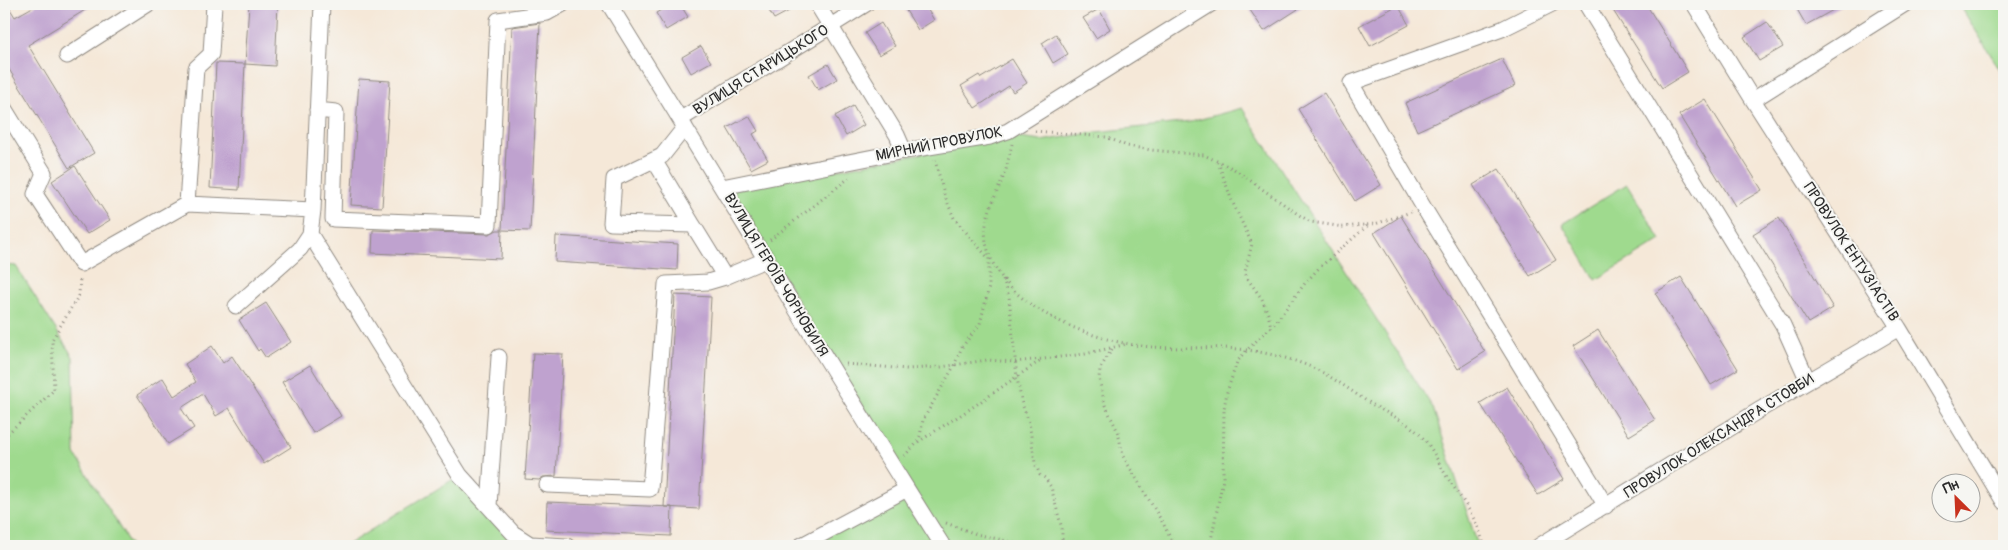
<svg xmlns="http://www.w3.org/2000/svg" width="2008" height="550" font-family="Pangolin,sans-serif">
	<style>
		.green { fill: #9fda8e; stroke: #65825c }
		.building { fill: #bfa2cf }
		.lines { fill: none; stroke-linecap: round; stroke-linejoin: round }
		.minor-casing { stroke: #908a82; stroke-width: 17 }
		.path { stroke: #908a82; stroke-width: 3; stroke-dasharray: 1 4; stroke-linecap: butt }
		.minor { stroke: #fff; stroke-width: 15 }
		.labels { text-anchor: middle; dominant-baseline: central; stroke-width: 4; stroke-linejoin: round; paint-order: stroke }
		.street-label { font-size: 15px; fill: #2b2b2b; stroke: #f6f6f2 }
	</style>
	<rect width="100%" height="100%" fill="#f6f6f2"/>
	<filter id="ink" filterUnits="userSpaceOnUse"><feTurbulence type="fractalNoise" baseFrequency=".02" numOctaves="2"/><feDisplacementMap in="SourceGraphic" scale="10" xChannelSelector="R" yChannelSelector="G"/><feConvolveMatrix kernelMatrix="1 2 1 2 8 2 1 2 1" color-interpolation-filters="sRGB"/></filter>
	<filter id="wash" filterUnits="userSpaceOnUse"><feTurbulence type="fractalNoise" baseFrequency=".0096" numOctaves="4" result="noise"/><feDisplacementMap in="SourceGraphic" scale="20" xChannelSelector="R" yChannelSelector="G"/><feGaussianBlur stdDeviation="1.12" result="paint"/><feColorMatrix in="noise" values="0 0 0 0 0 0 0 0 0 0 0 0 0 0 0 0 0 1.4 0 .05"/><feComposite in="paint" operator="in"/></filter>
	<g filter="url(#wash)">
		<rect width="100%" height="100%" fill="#f5e8d8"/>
		<!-- green -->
		<path class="green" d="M1959 4H2004V76Z
			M1242 108 1433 408 1478 546H948L760 238 733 189 976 143 1020 138 1041 141 1096 132 1190 122Z
			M1627 184 1661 240 1596 280 1562 224Z
			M4 265 16 266 73 357 75 454 131 546H4Z
			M460 475 513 533 567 546H345Z
			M907 489 943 546H800Z"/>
		<g id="blocks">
			<!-- building -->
			<path class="building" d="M4 4H7L15 17 38 4H95L28 45 94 153 69 168 4 61Z
				M249 4H278L275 66 245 64Z
				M671 4H680L688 17 666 30 656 13Z
				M765 4H802L774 19Z
				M914 4H924L934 20 918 30 905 9Z
				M1260 4H1306L1264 31 1250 10Z
				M1609 4H1646L1688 72 1662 88Z
				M1794 4H1844L1806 25Z
				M1398 5 1409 25 1370 46 1359 26Z
				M1099 9 1110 29 1096 38 1083 18Z
				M1767 22 1783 47 1759 61 1744 37Z
				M540 23 530 231 502 230 512 27Z
				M881 23 895 46 879 55 865 33Z
				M1056 34 1068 54 1053 63 1042 43Z
				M701 46 711 62 691 73 682 57Z
				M1012 59 1027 83 1013 92 1009 86 975 108 961 86 979 75 981 78Z
				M1502 59 1515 86 1417 131 1405 103Z
				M216 63 245 64 239 190 210 188Z
				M828 64 837 79 818 90 809 75Z
				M359 79 390 81 382 207 351 205Z
				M1324 93 1381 185 1355 201 1298 109Z
				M1705 99 1762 190 1735 206 1679 115Z
				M853 106 864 125 846 136 835 116Z
				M749 116 758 131 753 134 768 160 751 169 727 128Z
				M75 166 110 220 87 234 52 181Z
				M1499 169 1556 260 1530 276 1473 185Z
				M1401 216 1485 352 1458 369 1374 233Z
				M1779 218 1833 308 1808 323 1753 234Z
				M373 230 489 234 497 230H502L501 259 372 253Z
				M556 236 678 244 677 270 555 262Z
				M1681 277 1738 369 1711 385 1655 293Z
				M675 295 711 297 699 509 664 507Z
				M266 303 291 342 266 358 260 349 258 351 239 320Z
				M1598 330 1655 420 1629 436 1573 346Z
				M212 346 223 363 232 356 291 447 264 464 229 408 216 416 203 394 181 408 194 428 168 444 137 395 163 378 174 396 196 382 185 364Z
				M533 353 563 354 556 476 543 477 539 480 525 479Z
				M310 365 341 416 313 433 282 382Z
				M1507 387 1564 479 1538 495 1480 403Z
				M547 502 672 507 671 536 546 530Z"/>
		</g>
	</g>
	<g filter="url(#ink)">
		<use href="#blocks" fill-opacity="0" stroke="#908a82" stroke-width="1"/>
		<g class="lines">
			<!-- minor casing -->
			<g class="minor-casing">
				<path id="minor" d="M609 4C721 184 829 367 943 546
					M817 4 897 135 904 151
					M1552 4 1502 29 1351 83 1424 208 1606 506
					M1586 4 1783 325 1808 381
					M1694 4 1753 100 1899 328 2004 502
					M67 56 148 4
					M1753 100 1905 4
					M4 108 44 173 35 194 81 264 187 204 196 68 211 54 214 4
					M317 110 336 112 333 219 489 225 498 20 547 13 563 4
					M681 119 866 4
					M685 127 662 156 614 179 611 223 693 225 725 277 765 260
					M654 160 693 225
					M722 187 904 151 990 137 1008 131 1211 4
					M187 204 313 210
					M310 234 460 475 513 533 530 544 567 546
					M236 306 300 249 310 234 313 210 322 4
					M547 485 650 489 666 284 708 282 725 277
					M489 506 499 357
					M800 546 907 489
					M1539 546 1761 409 1899 328"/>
			</g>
			<!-- path -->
			<path class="path" d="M1035 131 1106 137 1127 146 1151 150 1204 155 1234 169 1299 215 1311 222 1343 227 1375 224 1411 212
				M1012 144C1010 152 1008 161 1006 170 998 193 982 216 986 242 996 301 1078 335 1129 344 1161 350 1192 347 1224 348 1248 349 1275 354 1298 362 1331 373 1350 392 1380 409 1395 417 1411 424 1423 438 1433 449 1439 464 1447 477 1461 498 1479 521 1484 546
				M935 160 944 194 954 218 989 259
				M1218 162 1232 201 1252 244 1245 272 1247 278 1262 299 1268 314 1271 327
				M770 240 849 178
				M1003 279 1009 296 1017 378 1022 404 1029 422 1035 463 1040 475 1045 478 1051 487 1062 529V546
				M1112 349 1100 369 1099 378 1105 405 1118 432 1123 456 1164 525 1174 546
				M846 364 907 369 941 367 987 360 1014 362 1043 359 1085 354 1127 344
				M4 437 54 390 52 340 79 295 80 278
				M918 442 970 409 1041 360
				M904 456 917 443 920 436 923 420 954 366 962 347 980 324 989 287V253
				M946 523 976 534 1029 546
				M1210 546 1223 479 1224 409 1227 392 1237 362 1247 350 1275 323 1306 282 1319 268 1367 226"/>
			<!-- minor -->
			<use href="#minor" class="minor"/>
		</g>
	</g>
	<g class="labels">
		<!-- street labels -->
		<g class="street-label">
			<text transform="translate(761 70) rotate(-32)">ВУЛИЦЯ СТАРИЦЬКОГО</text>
			<text transform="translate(939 144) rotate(-11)">МИРНИЙ ПРОВУЛОК</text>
			<text transform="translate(1851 252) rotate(57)">ПРОВУЛОК ЕНТУЗІАСТІВ</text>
			<text transform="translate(776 275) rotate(59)">ВУЛИЦЯ ГЕРОЇВ ЧОРНОБИЛЯ</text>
			<text transform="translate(1719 436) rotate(-32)">ПРОВУЛОК ОЛЕКСАНДРА СТОВБИ</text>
		</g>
	</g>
	<!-- margin -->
	<rect width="2008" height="550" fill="none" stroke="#f6f6f2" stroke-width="20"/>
	<!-- north arrow -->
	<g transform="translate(1956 498) rotate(336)"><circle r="24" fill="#f6f6f2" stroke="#a5a5a2"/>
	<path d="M0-4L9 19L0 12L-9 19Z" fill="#c8321e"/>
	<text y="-8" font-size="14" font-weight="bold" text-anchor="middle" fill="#2b2b2b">Пн</text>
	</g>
</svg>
